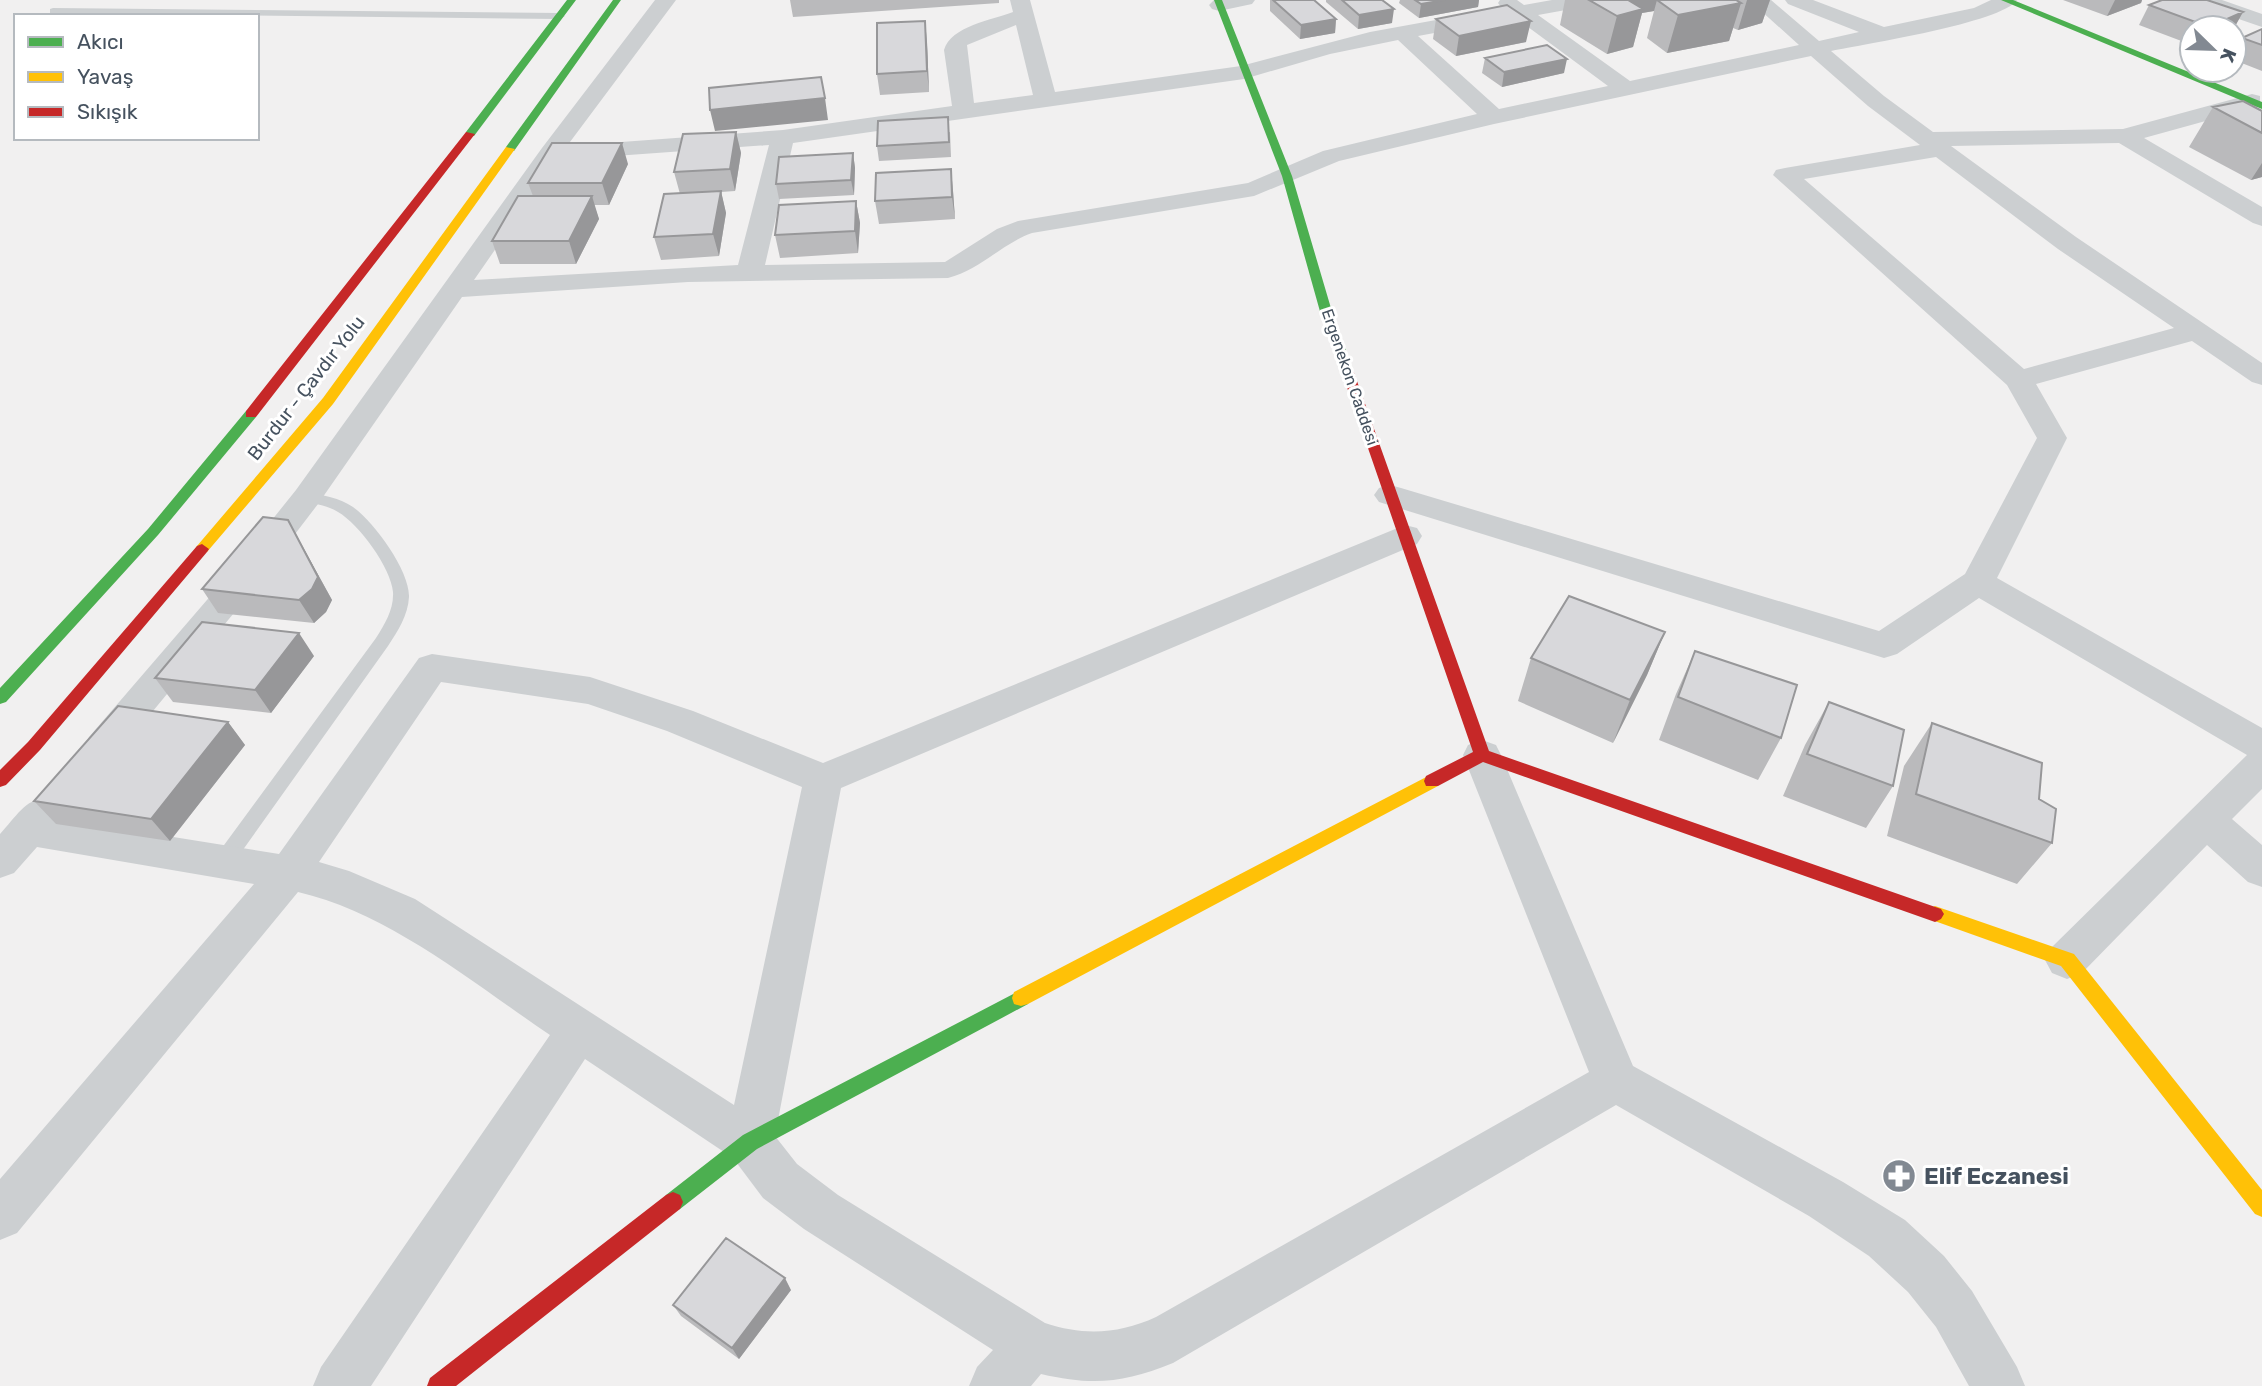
<svg xmlns="http://www.w3.org/2000/svg" width="2262" height="1386" font-family="Rubik,sans-serif">
	<style>
		.lines { fill: none; stroke-linecap: round; stroke-linejoin: round }
		.lane { fill: #cccfd1; fill-rule: evenodd }
		.street { fill: #cccfd1; fill-rule: evenodd }
		.fast { fill: #4caf50; fill-rule: evenodd }
		.slow { fill: #ffc107; fill-rule: evenodd }
		.jam { fill: #c62828; fill-rule: evenodd }
		.wall { fill: #bababc }
		.shaded-wall { fill: #979799 }
		.building { fill: #d8d8db; stroke: #979799; stroke-width: 2 }
		.labels { text-anchor: middle; dominant-baseline: central; stroke-width: 6; stroke-linejoin: round; paint-order: stroke }
		.far-street-label { font-size: 16px; fill: #46525f; stroke: #fff }
		.street-label { font-size: 19px; fill: #46525f; stroke: #fff }
		.near-poi-label { font-size: 23px; font-weight: bold; fill: #46525f; stroke: #fff; text-anchor: start }
	</style>
	<rect width="100%" height="100%" fill="#f1f0f0"/>
	<g class="lines">
		<!-- lane -->
		<path class="lane" d="M53 8 560 13 565 16 560 19 50 13V9Z
			M307 492C322 495 340 498 353 507 374 522 410 571 409 597 408 615 398 631 388 646L230 868 223 870 216 868 213 862 216 856 376 638C385 624 394 609 393 592 391 568 359 524 338 512 327 505 314 504 302 501L299 497 302 493Z"/>
		<!-- street -->
		<path class="street" d="M655 0H676L567 146 783 130 952 106 944 50C951 26 992 20 1013 12L1010 0H1030L1055 92 1241 66 1370 32 1502 8 1498 3 1500 0H1517L1524 5 1552 0H1598L1595 4 1588 6 1538 15 1630 81 1799 45 1749 0H1771L1819 41 1859 32 1788 4 1785 0H1813L1884 27 1974 8 1991 0H2017C2001 23 1865 44 1831 51L1884 96 1933 132 2123 129 2252 94 2260 96V106L2144 138 2262 207V226L2253 223 2119 143 1951 146 2076 237 2262 363V385L2252 382 2192 341 2036 384 2067 438 1997 578 2262 728V789L2232 819 2262 845V887L2248 882 2207 845 2082 973 2067 979 2052 973 2045 960 2052 947 2247 755 1979 598 1897 654 1884 658 1379 502 1374 495 1379 488 1390 485 1401 488 1879 631 1965 574 2037 438 2007 385 1773 175 1776 170 1785 168 1920 145 1868 106 1811 56 1494 124 1339 161 1254 196 1032 233C1001 244 980 270 948 278L688 282 462 297 318 504 243 602 115 757 102 762 89 757 83 747 89 737 219 586 296 490 542 148ZM1516 18 1608 86 1499 109 1418 36ZM1016 25 1033 95 974 103 967 45ZM1398 40 1477 114 1323 151 1248 183 1018 221 997 229 945 262 765 265 793 143 1244 79 1330 54ZM769 145 738 265 474 280 562 153 573 159ZM1936 157 2058 249 2174 328 2024 369 1804 179Z
			M1255 0 1252 4 1219 11 1212 9 1209 5 1214 0Z
			M2192 0H2222L2262 14V27L2195 4Z
			M1405 525 1417 528 1422 536 1417 544 841 788 775 1136 797 1164 838 1195 1045 1323C1084 1336 1119 1334 1156 1317L1589 1072 1463 755 1468 745 1482 740 1496 745 1501 755 1633 1066 1843 1182 1905 1220 1944 1256 1972 1291 2017 1367 2025 1386H1969L1936 1327 1908 1292 1869 1256 1809 1216 1616 1105 1173 1363C1124 1383 1093 1386 1041 1374L1031 1386H969L977 1367 993 1350 804 1229 763 1198 733 1158 585 1059 371 1386H313L321 1367 550 1035C473 983 389 913 298 892L17 1233 0 1240V1179L254 884 37 847 14 873 0 878V834C19 814 29 791 59 801L65 812 61 819 279 854 419 658 432 654 590 677 693 711 823 763ZM441 682 588 704 667 731 802 787 734 1105 415 899 349 871 319 862Z"/>
		<!-- fast -->
		<path class="fast" d="M567 0H576L474 136H466V132Z
			M613 0H621L514 151H506V147Z
			M1214 0H1222L1292 176 1333 315 1353 370 1351 373H1343L1341 370 1321 315 1282 176Z
			M2001 0H2013L2262 102V109Z
			M251 410 256 411V417L158 535 6 702 0 704V688L148 529 246 411Z
			M1021 990 1028 992 1030 998 1028 1004 757 1149 680 1209 673 1212 666 1209 663 1202 666 1195 743 1135Z"/>
		<!-- slow -->
		<path class="slow" d="M506 147 515 149 333 404 207 552H197L195 549 197 546 323 398Z
			M1432 774 1438 776 1440 781 1438 786 1028 1004 1021 1006 1014 1004 1012 998 1014 992Z
			M1935 906 2074 954 2262 1190V1217L2255 1214 2061 966 1929 919 1926 914 1929 909Z"/>
		<!-- jam -->
		<path class="jam" d="M466 132 475 134 256 417H246V411Z
			M1347 366 1353 370 1489 751 1941 909 1944 914 1941 919 1935 922 1483 762 1438 786H1426L1424 781 1426 776 1473 752 1341 370Z
			M202 544 209 549 207 552 40 750 6 785 0 787V770L28 742 197 546Z
			M673 1192 680 1195 683 1202 680 1209 456 1386H427L430 1378 666 1195Z"/>
	</g>
	<!-- wall -->
	<path class="wall" d="M790 0H999V3L793 17Z
		M1270 0H1314L1336 19 1335 33 1300 39 1270 11Z
		M1326 0H1382L1392 23 1358 29 1326 2Z
		M1400 0H1479L1478 7 1419 18 1399 3Z
		M1565 0H1770L1762 23 1738 30 1733 28 1729 41 1667 53 1647 38 1654 11 1642 13 1633 47 1607 54 1560 25Z
		M2063 0H2142L2141 3 2107 16Z
		M2149 5 2243 12 2234 28H2192V45L2139 25Z
		M1436 19 1526 42 1456 56 1433 39Z
		M2262 29V71L2234 60V52L2242 38Z
		M927 42 929 92 880 95 877 74Z
		M1485 58 1564 73 1502 87 1482 73Z
		M2213 107 2262 111V177L2251 180 2189 147Z
		M736 132 741 153 735 191 721 192 726 213 719 256 661 260 654 237 680 194 674 172Z
		M950 132 951 157 879 161 877 146Z
		M853 153 855 168 854 195 779 199 776 184Z
		M628 164 609 205H594L599 219 576 264H500L492 241 533 196 528 183Z
		M953 191 955 219 879 224 875 201Z
		M856 201 860 223 858 253 780 258 775 235Z
		M288 520 332 600 326 612 314 623 218 613 202 589Z
		M1665 632 1647 675 1613 743 1518 701 1531 658Z
		M1695 651 1781 738 1758 780 1659 740 1676 694Z
		M314 656 271 713 173 702 155 678Z
		M1829 702 1893 786 1866 828 1783 796 1805 745Z
		M228 722 245 745 170 841 56 824 34 801Z
		M1932 723 2039 799 2052 843 2017 884 1887 836 1904 766Z
		M791 1290 739 1359 681 1316 673 1305Z"/>
	<!-- shaded-wall -->
	<path class="shaded-wall" d="M1445 0H1479L1478 7 1419 18 1421 4Z
		M1615 0H1673H1657L1654 11 1642 13 1633 47 1607 54 1617 16Z
		M1747 0H1770L1762 23 1738 30Z
		M2115 0H2142L2141 3 2107 16Z
		M1741 3 1729 41 1667 53 1678 15Z
		M1394 9 1392 23 1358 29 1359 15Z
		M2243 12 2234 28H2209V27Z
		M1336 19 1335 33 1300 39 1301 25Z
		M925 21 927 42 929 92 927 71Z
		M1531 21 1526 42 1456 56 1459 36Z
		M1567 59 1564 73 1502 87 1504 72Z
		M825 98 828 120 715 131 710 110Z
		M736 132 741 153 735 191 730 169Z
		M622 143 628 164 609 205 602 183Z
		M853 153 855 168 854 195 851 180Z
		M2262 163V177L2251 180Z
		M951 169 953 191 955 219 952 197Z
		M721 191 726 213 719 256 713 234Z
		M592 196 599 219 576 264 569 241Z
		M856 201 860 223 858 253 855 231Z
		M288 520 332 600 326 612 314 623 299 600Z
		M1665 632 1647 675 1613 743 1630 700Z
		M299 633 314 656 271 713 255 690Z
		M228 722 245 745 170 841 151 819Z
		M785 1278 791 1290 739 1359 732 1348Z"/>
	<!-- building -->
	<path class="building" d="M1273 0H1314L1336 19 1301 25Z
		M1342 0H1382L1394 9 1359 15Z
		M1415 0H1445L1421 4Z
		M1589 0H1628L1643 9 1617 16Z
		M1657 0H1736L1741 3 1678 15Z
		M2162 0H2207L2243 12 2209 27 2149 5Z
		M1507 5 1531 21 1459 36 1436 19Z
		M925 21 927 71 877 74V23Z
		M2262 29V45L2242 38Z
		M1547 45 1567 59 1504 72 1485 58Z
		M821 77 825 98 710 110 709 88Z
		M2243 101 2262 111V133L2213 107Z
		M948 117 949 142 877 146 878 121Z
		M736 132 730 169 674 172 683 134Z
		M552 143H622L602 183H528Z
		M853 153 851 180 776 184 779 157Z
		M951 169 952 197 875 201 876 173Z
		M721 191 713 234 654 237 664 194Z
		M518 196H592L569 241H492Z
		M856 201 855 231 775 235 779 205Z
		M263 517 288 520 318 577 312 589 299 600 202 589Z
		M1569 596 1665 632 1630 700 1531 658Z
		M202 622 299 633 255 690 155 678Z
		M1695 651 1797 685 1781 738 1678 697Z
		M1829 702 1904 730 1893 786 1807 754Z
		M118 706 228 722 151 819 34 801Z
		M1932 723 2042 763 2039 799 2056 809 2052 843 1916 794Z
		M726 1238 785 1278 732 1348 673 1305Z"/>
	<!-- icons -->
	<defs>
		<g id="pharmacy-disc" transform="scale(1.75)"><circle r="9.5" fill="#828992" stroke="#fff"/><path d="M-2-6h4v4h4v4h-4v4h-4v-4h-4v-4h4Z" fill="#fff"/></g>
	</defs>
	<g fill-rule="evenodd">
		<use href="#pharmacy-disc" x="1899" y="1176"/>
	</g>
	<g class="labels">
		<!-- far-street labels -->
		<g class="far-street-label">
			<text transform="translate(1350 377) rotate(71)">Ergenekon Caddesi</text>
		</g>
		<!-- street labels -->
		<g class="street-label">
			<text transform="translate(306 388) rotate(-52)">Burdur - Çavdır Yolu</text>
		</g>
		<!-- near-poi labels -->
		<g class="near-poi-label">
			<text x="1924" y="1176">Elif Eczanesi</text>
		</g>
	</g>
	<!-- legend -->
	<rect x="14" y="14" width="245" height="126" fill="#ffffff" stroke="#b5babf" stroke-width="2"/>
	<rect x="28" y="37" width="35" height="10" fill="#4caf50" stroke="#b5babf" stroke-width="2"/>
	<text x="77" y="49" font-size="21" fill="#46525f">Akıcı</text>
	<rect x="28" y="72" width="35" height="10" fill="#ffc107" stroke="#b5babf" stroke-width="2"/>
	<text x="77" y="84" font-size="21" fill="#46525f">Yavaş</text>
	<rect x="28" y="107" width="35" height="10" fill="#c62828" stroke="#b5babf" stroke-width="2"/>
	<text x="77" y="119" font-size="21" fill="#46525f">Sıkışık</text>
	<!-- north arrow -->
	<g transform="translate(2213 49) rotate(113)"><circle r="33" fill="#ffffff" stroke="#b5babf" stroke-width="2"/>
	<path d="M0-5L12 26L0 18L-12 26Z" fill="#828992"/>
	<text y="-10" font-size="19" font-weight="bold" text-anchor="middle" fill="#46525f">K</text>
	</g>
</svg>
